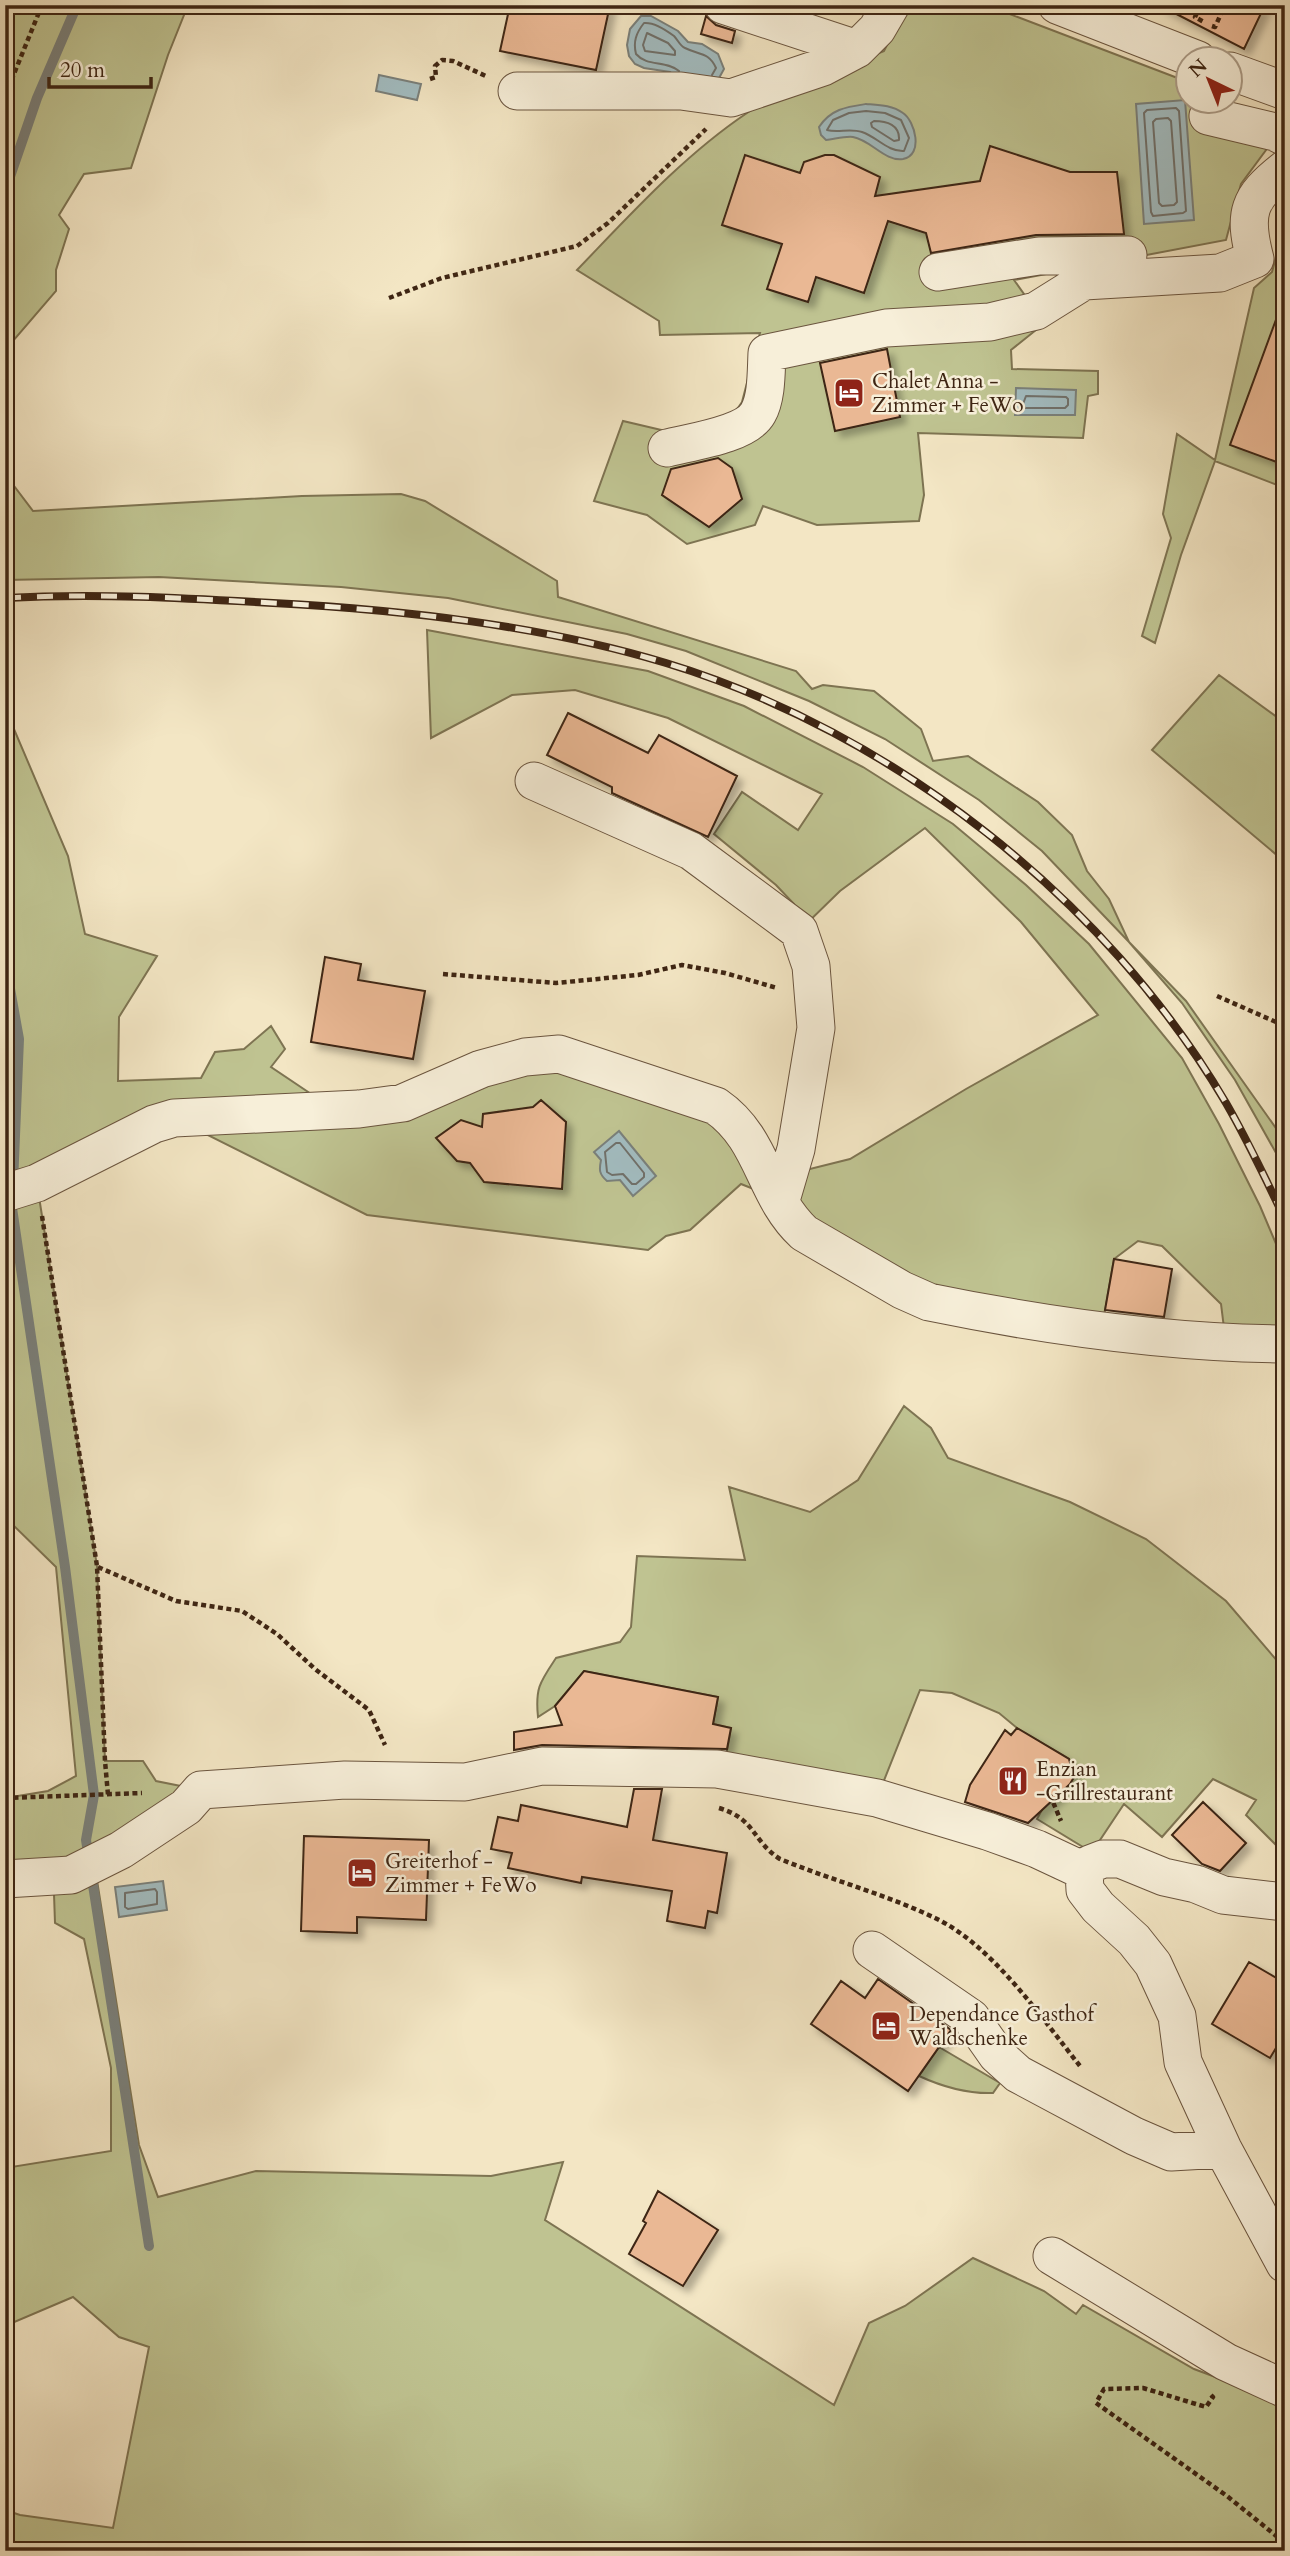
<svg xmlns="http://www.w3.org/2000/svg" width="1290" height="2556" font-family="Cardo,serif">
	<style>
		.green { fill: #bfc391; stroke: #7e7452; stroke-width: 2 }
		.water { fill: #a2bcc0; stroke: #7a807b; stroke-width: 2 }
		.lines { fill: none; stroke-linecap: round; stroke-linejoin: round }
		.shore { stroke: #70706a; stroke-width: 2 }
		.stream { stroke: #7a807b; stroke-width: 10 }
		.building { fill: #eab894; stroke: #3e2513; stroke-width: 2; filter: url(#shadow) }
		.minor-casing { stroke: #6b553f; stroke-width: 39 }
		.path { stroke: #3e2513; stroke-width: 4.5; stroke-dasharray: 5 3.5; stroke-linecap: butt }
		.minor { stroke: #f7efd9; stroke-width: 37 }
		.rail-casing { stroke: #3e2513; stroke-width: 8 }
		.rail { stroke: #f7efd9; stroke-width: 5; stroke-dasharray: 16; stroke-linecap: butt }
		.labels { text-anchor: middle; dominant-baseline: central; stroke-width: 5; stroke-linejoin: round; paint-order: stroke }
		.poi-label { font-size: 21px; fill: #3e2513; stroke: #f7efd9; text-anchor: start }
	</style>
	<defs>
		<filter id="shadow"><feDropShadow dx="6" dy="6" stdDeviation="3.5" flood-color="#0004"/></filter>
	</defs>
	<rect width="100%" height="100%" fill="#f3e6c4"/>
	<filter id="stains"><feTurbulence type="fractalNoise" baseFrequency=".00286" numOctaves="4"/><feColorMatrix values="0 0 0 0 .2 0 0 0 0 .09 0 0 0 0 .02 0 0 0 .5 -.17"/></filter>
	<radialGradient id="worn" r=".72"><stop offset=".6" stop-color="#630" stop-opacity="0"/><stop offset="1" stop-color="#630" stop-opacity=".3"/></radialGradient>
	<!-- green -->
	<path class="green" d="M5 5H188L168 55 131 168 84 174 59 215 69 229 56 270V291L12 342 5 353Z
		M907 5H986L1188 82V102H1214L1269 146 1241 184 1226 240 1014 280 1036 311 1041 326 1011 350 1012 369 1098 371V394L1088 396 1083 438 918 433 924 495 919 521 817 525 763 506 755 525 687 544 647 515 594 501 623 421 674 433 729 421 742 402 760 333 660 335 659 321 577 270C630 215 683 156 747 113 788 85 838 70 884 51Z
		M1285 223V488L1215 461 1181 555 1155 643 1142 636 1171 538 1163 514 1177 434 1215 460 1254 288 1272 272Z
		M5 474 33 511 302 496 401 494 425 501 557 581 558 597 796 671 812 689 823 685 874 691 921 729 933 761 968 756 1038 802 1072 835 1087 871 1109 899 1129 942 1186 1001 1285 1141V1169L1235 1080 1182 1003 1129 942 1042 851 979 800 885 739 809 701 686 651 627 634 448 598 341 587 159 577 5 580Z
		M427 630 648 671 744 706 863 767 953 824 1026 885 1089 944 1182 1058 1219 1124 1260 1206 1285 1265V1344L1224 1328 1221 1304 1162 1246 1138 1241 1114 1259 1105 1311 1097 1330 955 1307 781 1200 741 1184 690 1230 666 1236 648 1250 367 1215 174 1118 37 1184 97 1566 105 1761H143L156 1781 201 1790 96 1874 139 2145 158 2197 256 2171 491 2176 563 2162 545 2220 834 2405 869 2323 905 2306 973 2258 1044 2291 1076 2314 1083 2305 1194 2369 1285 2403V2551H5V2510L20 2515 113 2528 149 2347 119 2337 73 2297 5 2326V2168L111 2151V2068L84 1939 55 1923 54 1894 5 1879V1798L48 1791 76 1776 56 1567 14 1526 5 1506V1275L11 1264 5 1246V1136L9 1122 5 1068V708L68 856 85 934 157 956 119 1017 118 1081 201 1078 215 1052 244 1049 271 1026 285 1049 271 1067 335 1110 525 1057 716 1106 790 1174 850 1159 966 1089 1098 1015 1021 922 925 828 840 891 799 931 794 904 776 885 714 834 742 792 798 830 822 794 668 718 575 690 512 695 431 738Z
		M1219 675 1285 723V862L1152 750Z
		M904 1406 931 1428 948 1458 1070 1502 1146 1539 1226 1601 1285 1670V1854L1246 1815 1256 1800 1213 1779 1162 1837 1124 1804 1100 1840 1088 1850 1037 1819 1052 1791H1063L1073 1777 1069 1759 1017 1728 999 1713 952 1693 920 1690 877 1798 726 1756 731 1728 713 1724 718 1697 584 1671 555 1706 538 1717C535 1688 540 1682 556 1658L620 1642 631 1627 637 1556 745 1560 729 1487 810 1512 858 1480Z
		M939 2047 1000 2083 993 2093C966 2094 943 2087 919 2076Z"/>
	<!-- water -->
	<path class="water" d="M641 16H651L678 31 688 42 702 44 718 54 724 69 713 89 682 82 670 72 644 68 635 64 629 56 627 45 630 29Z
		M379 75 421 84 417 100 376 91Z
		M1185 100 1194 220 1144 224 1136 104Z
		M866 104C879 105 892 105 903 113 915 121 924 155 903 159 885 162 871 140 853 137 845 136 835 139 826 140L821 135 819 127C831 109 846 107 866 104Z
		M1016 388 1076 390 1075 415H1015Z
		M619 1131 656 1176 633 1196 620 1180 607 1181C599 1174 599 1170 601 1160L594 1152Z
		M163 1881 167 1910 119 1917 115 1887Z"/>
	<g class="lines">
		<!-- shore -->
		<path class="shore" d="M647 33 668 43 675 51V55L645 51 643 45Z
			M679 71C666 60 647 67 636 54 633 42 636 33 644 23 653 22 666 30 674 36 678 40 680 46 685 48 699 55 709 52 716 68L712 75
			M1176 108 1179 111 1186 211 1183 213 1153 216 1151 212 1144 113 1147 110Z
			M866 111 885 113 901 120 909 138 904 151C888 152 877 137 862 132 850 128 838 133 827 130L833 120 849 113Z
			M1156 119 1168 118 1171 121 1177 202 1174 205 1162 206 1159 203 1153 122Z
			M874 121C887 121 900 125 899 140L894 141 872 127 871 123Z
			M1026 396 1066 397 1068 399V405L1065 408H1025L1023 404Z
			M616 1143H620L644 1173V1177L636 1184H632L623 1174 612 1175 607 1172 605 1152Z
			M155 1889 157 1892V1904L128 1909 125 1907V1893Z"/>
		<!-- stream -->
		<path class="stream" d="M5 191 37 98 77 5
			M5 961 19 1039 12 1208 65 1567 94 1795 86 1840 149 2246"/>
	</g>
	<!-- building -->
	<path class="building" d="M510 5H610L596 70 500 51Z
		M1159 5H1265L1244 49Z
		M706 16 716 25 735 31 732 43 701 34Z
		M990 146 1070 172H1117L1124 234 1036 235 931 253 926 233 888 221 864 293 816 277 808 302 767 289 782 244 722 225 745 155 800 173 804 162 825 155H834L880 177 875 196 980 181Z
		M1281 306H1285V465L1230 445Z
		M887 349 900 417 835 431 820 363Z
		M718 458 732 468 742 499 709 527 662 495 671 469Z
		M568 713 648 753 659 735 737 776 708 837 612 793V787L547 755Z
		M325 957 361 964 358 980 425 991 413 1059 311 1042Z
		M541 1100 566 1122 562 1189 484 1182 470 1163 457 1161 436 1138 461 1120 482 1127 483 1114 533 1107Z
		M1114 1259 1172 1269 1164 1317 1105 1310Z
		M584 1671 718 1697 713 1724 731 1728 727 1749 542 1745 514 1750V1732L562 1725 555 1706Z
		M1017 1728 1069 1759 1074 1777 1070 1784 1028 1823 965 1802 970 1785 1005 1730 1011 1735Z
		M634 1789H662L653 1840 727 1853 717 1913 708 1911 705 1928 667 1921 672 1891 582 1877 581 1883 508 1868 512 1853 491 1849 498 1817 518 1821 521 1805 627 1827Z
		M1203 1802 1246 1843 1220 1871 1202 1864 1172 1835Z
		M304 1836 429 1840 426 1920 357 1917V1933L301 1931Z
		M1249 1962 1285 1983V2033L1270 2058 1212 2024Z
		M878 1979 951 2030 908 2091 811 2024 841 1981 865 1998Z
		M658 2191 718 2230 683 2286 629 2254 646 2223 643 2221Z"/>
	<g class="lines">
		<!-- minor casing -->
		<g class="minor-casing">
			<path id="minor" d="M723 5 857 49
				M1057 5 1198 60
				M1230 71 1285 91
				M517 91H681L731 98 823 67 857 49 877 29 891 5
				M1208 116 1275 132 1285 137
				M938 272 1039 256 1128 255
				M667 448C690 442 746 435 758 413 767 397 766 372 767 353L886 328 990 322 1036 311 1084 281 1220 273 1255 259C1243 213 1248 198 1285 169
				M534 781 691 851 799 931 811 966 816 1028 796 1149 781 1200
				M5 1193 37 1183 154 1124 174 1118 359 1109 403 1103 481 1069 525 1057 559 1054 716 1106C764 1139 763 1195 804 1233L902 1290 929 1302C1046 1326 1165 1343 1285 1344
				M1084 1871 1085 1890 1098 1907 1134 1940 1153 1964 1177 2016 1183 2062 1223 2149 1285 2264
				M5 1879 71 1875 121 1850 186 1807 201 1790 345 1780 465 1782 542 1766 717 1769 877 1798 987 1831 1037 1849 1084 1871 1090 1864 1103 1859H1120L1164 1877 1196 1884 1223 1895 1285 1902
				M872 1950 971 2018 997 2055 1018 2074 1134 2136 1171 2152 1223 2149
				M1052 2256 1226 2362 1285 2389"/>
		</g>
		<!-- path -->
		<path class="path" d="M1201 5 1195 17 1204 22
			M1212 26 1215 27 1225 5
			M430 79 436 77 435 66 442 60 453 61 488 77
			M5 96 42 5
			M389 298 442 278 577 246 608 223 706 129
			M443 974 556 983 638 975 682 965 725 973 777 988
			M1217 996 1285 1026
			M5 1068 9 1122 5 1136
			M42 1216 97 1566 105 1761 108 1795
			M98 1567 176 1601 242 1611 277 1634 315 1669 369 1710 385 1745
			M1050 1795 1061 1821
			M5 1798 142 1793
			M719 1808C756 1819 752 1841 780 1859 831 1880 885 1894 935 1918 992 1945 1041 2017 1080 2066
			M1211 2395 1213 2397 1206 2407 1143 2388 1104 2389 1096 2403 1227 2496 1285 2543"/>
		<!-- minor -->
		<use href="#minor" class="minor"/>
		<!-- rail casing -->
		<g class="rail-casing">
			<path id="rail" d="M5 598C95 593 184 598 273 603 404 610 540 625 666 663 893 732 1106 899 1226 1103 1248 1141 1266 1180 1285 1219"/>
		</g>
		<!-- rail -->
		<use href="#rail" class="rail"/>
	</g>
	<!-- icons -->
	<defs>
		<g id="hotel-square" transform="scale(1.575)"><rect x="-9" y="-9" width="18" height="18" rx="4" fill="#8f2418" stroke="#f7efd9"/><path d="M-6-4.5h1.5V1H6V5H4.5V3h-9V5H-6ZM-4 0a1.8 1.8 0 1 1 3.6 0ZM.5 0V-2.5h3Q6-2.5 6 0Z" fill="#fff"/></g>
		<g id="restaurant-square" transform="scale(1.575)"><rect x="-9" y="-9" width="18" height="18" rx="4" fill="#8f2418" stroke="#f7efd9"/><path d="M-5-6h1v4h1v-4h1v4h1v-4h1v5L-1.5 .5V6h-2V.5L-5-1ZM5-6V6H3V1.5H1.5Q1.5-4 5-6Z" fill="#fff"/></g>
	</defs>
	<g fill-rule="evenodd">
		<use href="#hotel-square" x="849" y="393"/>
		<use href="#restaurant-square" x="1013" y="1781"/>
		<use href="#hotel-square" x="362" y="1873"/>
		<use href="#hotel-square" x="886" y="2026"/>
	</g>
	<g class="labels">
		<!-- poi labels -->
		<g class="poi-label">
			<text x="872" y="381">Chalet Anna -<tspan x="872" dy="24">Zimmer + FeWo</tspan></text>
			<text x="1036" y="1769">Enzian<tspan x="1036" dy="24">-Grillrestaurant</tspan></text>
			<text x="385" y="1861">Greiterhof -<tspan x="385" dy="24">Zimmer + FeWo</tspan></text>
			<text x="909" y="2014">Dependance Gasthof<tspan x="909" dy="24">Waldschenke</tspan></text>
		</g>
	</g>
	<!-- margin -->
	<rect width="1290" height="2556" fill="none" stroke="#f3e6c4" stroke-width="28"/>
	<rect x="7" y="7" width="1276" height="2542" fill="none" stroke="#3e2513" stroke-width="3.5"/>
	<rect x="14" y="14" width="1262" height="2528" fill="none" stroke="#3e2513" stroke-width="2"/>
	<!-- north arrow -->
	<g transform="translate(1209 80) rotate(317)"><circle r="33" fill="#f7efd9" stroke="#ad9e8a" stroke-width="2"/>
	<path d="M0-5L12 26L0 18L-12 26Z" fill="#8f2418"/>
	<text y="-10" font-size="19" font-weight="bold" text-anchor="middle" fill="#3e2513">N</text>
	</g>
	<!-- scale -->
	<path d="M49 77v10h102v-10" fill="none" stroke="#3e2513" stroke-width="3.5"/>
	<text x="60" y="77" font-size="21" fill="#3e2513" stroke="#f7efd9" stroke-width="5" paint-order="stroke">20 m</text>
	<rect width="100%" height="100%" filter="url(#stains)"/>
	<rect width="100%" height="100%" fill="url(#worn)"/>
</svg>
